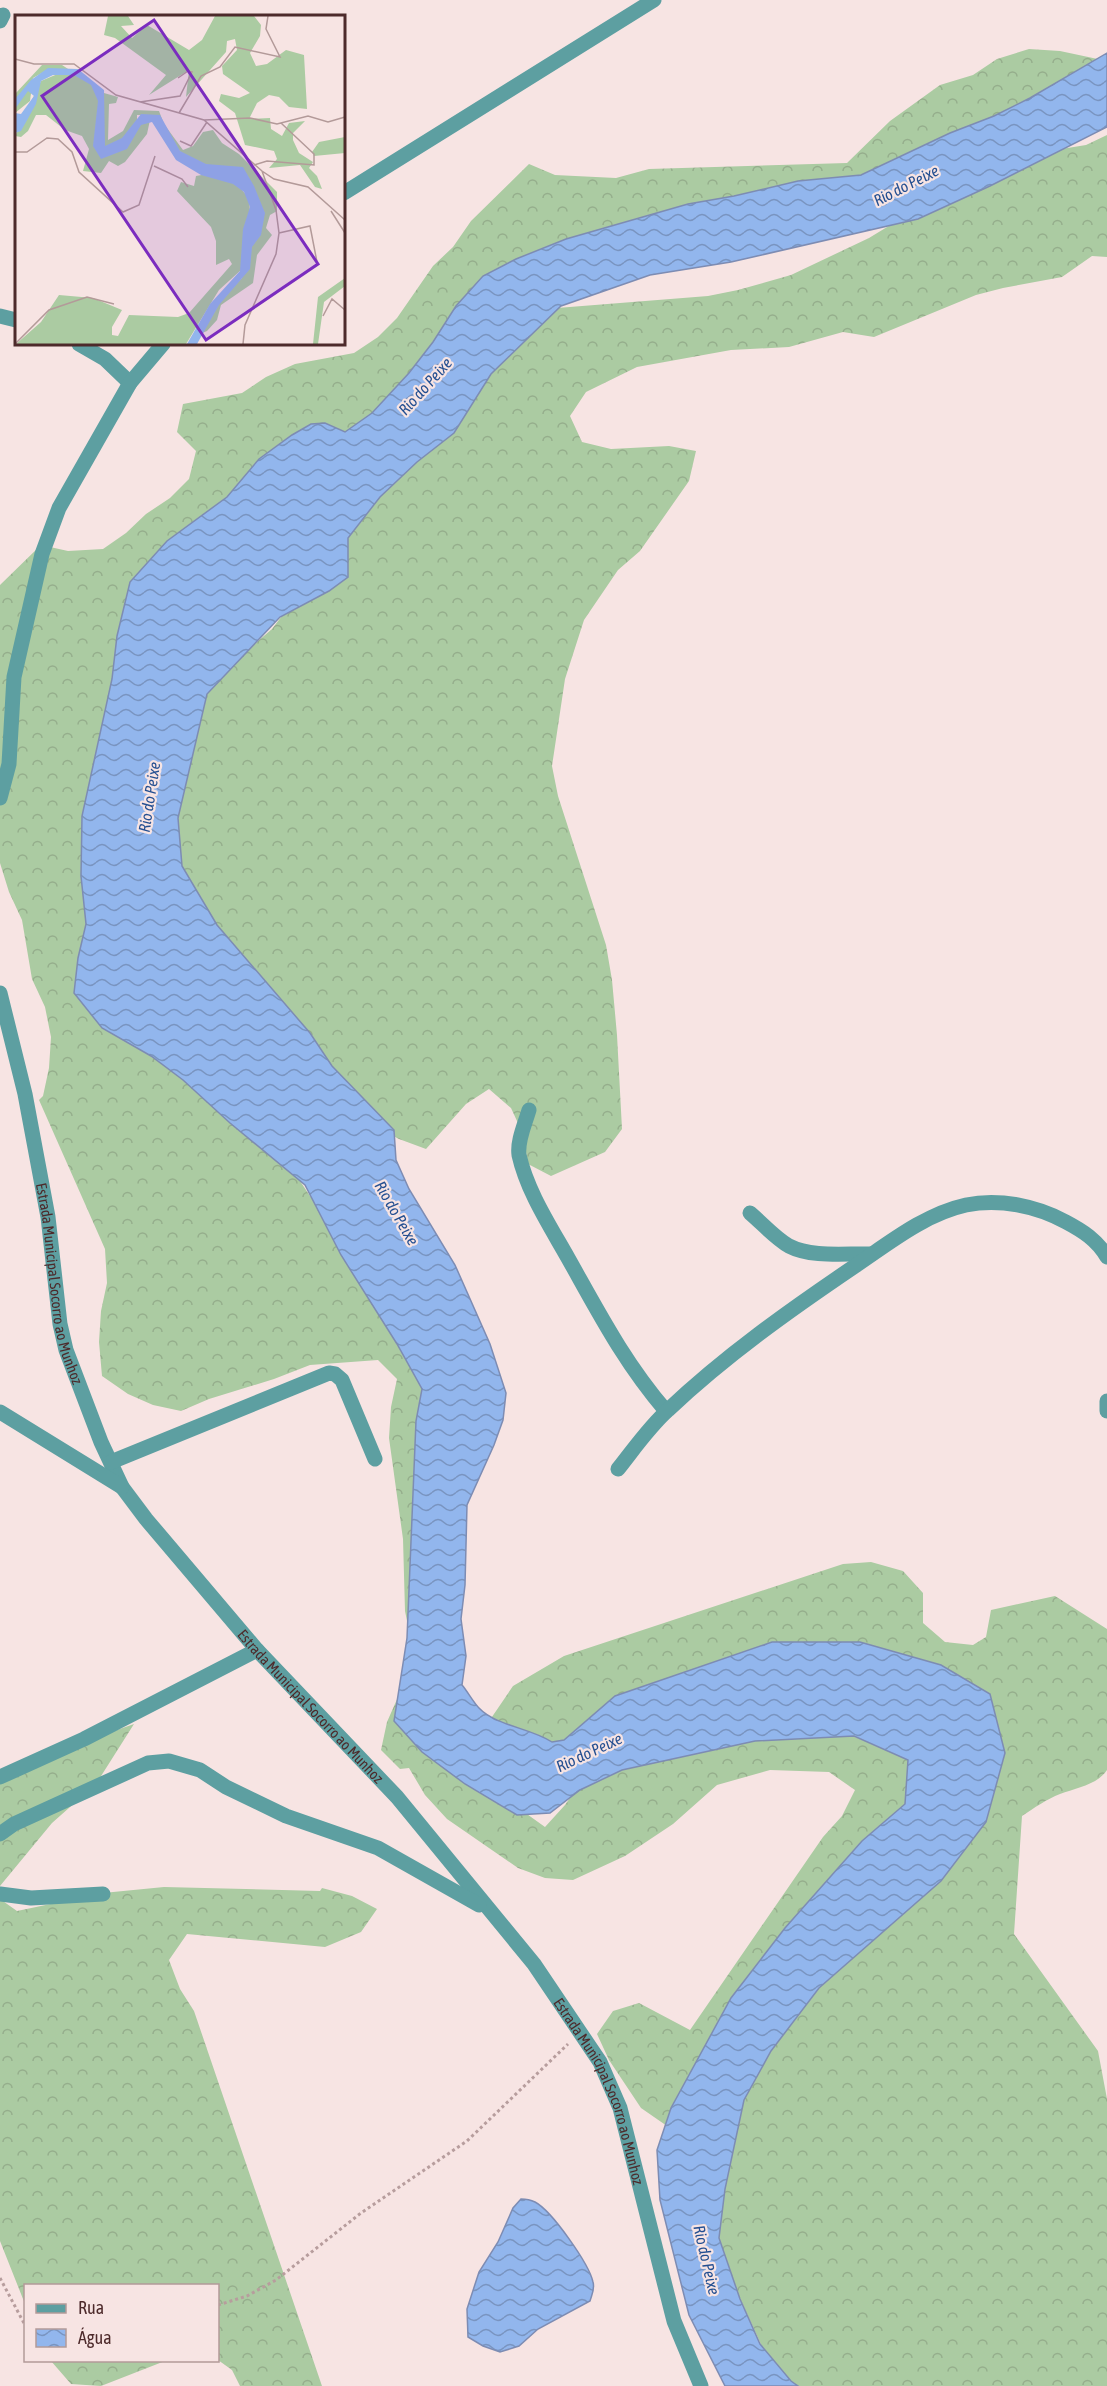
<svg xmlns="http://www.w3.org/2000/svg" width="1107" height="2386" font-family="'Asap Condensed',sans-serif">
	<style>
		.forest { fill: url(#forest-crowns) }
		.water { fill: url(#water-waves); stroke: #7d8cb3; stroke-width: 1.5 }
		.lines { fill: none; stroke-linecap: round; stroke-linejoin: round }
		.path { stroke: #b79d9d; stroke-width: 3; stroke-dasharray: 3 3; stroke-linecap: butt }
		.minor { stroke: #5d9fa1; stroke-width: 15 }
		.labels { text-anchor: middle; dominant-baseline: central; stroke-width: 4.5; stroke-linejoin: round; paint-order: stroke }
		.street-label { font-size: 15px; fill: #4d2a2b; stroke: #f7e4e3 }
		.water-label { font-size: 16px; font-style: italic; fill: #244f91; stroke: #f7e4e3 }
		.inset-road { fill: none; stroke: #b39a99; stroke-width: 1.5 }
		.view { fill: #7b2cbf; fill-opacity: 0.15; stroke: #7b2cbf; stroke-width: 3 }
		.inset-edge { fill: none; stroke: #4d2a2b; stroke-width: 3 }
	</style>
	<defs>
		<pattern id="forest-crowns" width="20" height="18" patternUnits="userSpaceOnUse" patternTransform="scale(1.5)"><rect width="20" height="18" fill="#abcba2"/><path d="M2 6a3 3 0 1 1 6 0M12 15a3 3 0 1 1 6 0" fill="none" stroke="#95ae8c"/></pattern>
		<pattern id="water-waves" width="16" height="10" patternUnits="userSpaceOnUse" patternTransform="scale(1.5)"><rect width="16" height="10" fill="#92b6ed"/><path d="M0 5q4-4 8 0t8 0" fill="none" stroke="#7994c0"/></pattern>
	</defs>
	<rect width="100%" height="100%" fill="#f7e4e3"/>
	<!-- forest -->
	<path class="forest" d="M1029 49 1060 51 1107 61 876 196 580 250 132 769 278 1148 310 1196 404 1294 420 1318 443 1650 499 1794 545 1827 565 1805 581 1782 804 1716 911 1760 932 1779 667 2126 641 2108 609 2060 597 2034 613 2011 639 2003 690 2030 823 1837 842 1816 855 1790 829 1772 770 1770 717 1785 673 1824 625 1856 573 1880 545 1878 518 1868 447 1819 425 1795 409 1768 400 1769 381 1750 387 1722 409 1672 411 1641 405 1611 403 1539 389 1438 391 1407 397 1379 378 1360 310 1365 274 1379 209 1399 181 1411 153 1405 128 1394 102 1376 99 1342 101 1311 107 1283 105 1249 39 1100 43 1096 49 1068 51 1037 45 1007 32 979 22 920 9 892 0 863V585L41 545 68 551 103 549 126 533 146 514 170 498 189 479 196 451 177 432 183 404 242 393 266 377 295 364 354 353 378 337 397 318 433 266 453 247 471 221 529 164 555 175 616 178 649 169 847 163 890 121 940 85 973 75 997 59Z
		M1107 135V257L1092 256 1062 277 1003 288 976 295 874 337 843 332 789 347 731 350 637 367 586 392 570 416 582 442 611 449 669 446 696 451 689 481 640 551 618 570 584 620 565 679 552 766 558 796 606 945 612 980 617 1035 622 1129 605 1152 551 1176 528 1164 523 1134 511 1108 489 1089 466 1104 426 1149 399 1139 345 1111 169 890 178 733 224 660 250 648 272 629 397 465 557 308 708 296 738 290 791 275 869 238 892 224 1049 151 1086 145Z
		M871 1562 903 1571 923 1593V1623L945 1642 973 1645 986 1637 991 1610 1055 1596 1107 1629V1770C1097 1785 1076 1788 1060 1794 1047 1799 1034 1808 1022 1816L1014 1934 1098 2051 1107 2099V2386H780L715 2244 710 2158 771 2051 819 1988 852 1958 963 1716 553 1761 481 1733 513 1686 564 1656 843 1564Z
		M134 1724 96 1784 52 1823 0 1886V1771Z
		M164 1887 320 1891 322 1888 352 1896 377 1909 361 1932 325 1947 187 1934 169 1960 180 1989 194 2011 322 2386H240L232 2370 218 2360V2286H26L25 2304 0 2241V1899L17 1911 103 1893Z
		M51 2361H165L101 2386 71 2384Z"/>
	<!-- water -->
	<path class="water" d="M1107 53V127L990 186 918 219 731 262 650 275 561 306 491 374 454 433 417 462 380 497 348 538V577L329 591 280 617 207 694 178 818 182 866 217 925 310 1033 332 1066 394 1130 396 1160 409 1189 455 1265 490 1344 506 1393 503 1420 494 1445 467 1505 465 1585 461 1619 466 1656 462 1685C468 1692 473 1702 479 1708 496 1726 531 1728 552 1742L564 1740 615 1696 772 1642H860L941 1665 990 1694 1005 1753 986 1822 941 1881 819 1988 771 2051 744 2100 725 2189 719 2238 740 2299 760 2344 791 2381 798 2386H725L689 2315 660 2200 657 2150 671 2108 731 1998 785 1928 862 1841 905 1804 908 1760 854 1736 755 1741 622 1770 580 1790 550 1813 517 1815 465 1784 422 1752 394 1721 407 1638 416 1421 422 1389 397 1344 341 1255 305 1185 230 1123 183 1080 151 1056 102 1028 74 993 78 958 86 924 81 876 82 816 112 679 117 636 130 582 167 541 227 497 259 459 292 435 311 424 325 423 345 432 372 413 409 373 433 342 456 306 483 276 516 259 566 239 688 204 734 196 798 181 861 175 950 133 994 116 1030 98Z
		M521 2199C525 2199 531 2200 535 2202 552 2211 589 2264 593 2282 595 2289 592 2294 590 2301L538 2329 519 2346 500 2352 483 2346 468 2337 467 2309 479 2272 498 2242 513 2208Z"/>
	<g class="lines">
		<!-- path -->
		<path class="path" d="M0 2278 26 2327
			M218 2305 247 2296 276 2280 361 2213 467 2141 568 2044"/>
		<!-- minor -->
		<g class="minor">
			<path d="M0 21 3 15"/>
			<path d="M344 193 654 0"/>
			<path d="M0 316 16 320"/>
			<path d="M79 344 105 359 130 383"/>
			<path d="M0 798 9 764 14 677 42 554 59 508 130 383 163 344"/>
			<path id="s1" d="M0 993 25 1094 48 1217 60 1324 66 1350 101 1442 122 1487 146 1519 257 1650 397 1797 534 1964 600 2062 620 2108 674 2321 701 2386"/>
			<path d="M529 1110C525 1124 517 1141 519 1155 527 1191 550 1226 568 1258 599 1313 624 1362 666 1411"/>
			<path d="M750 1213C763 1224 775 1238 789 1246 812 1258 847 1253 872 1254"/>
			<path d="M1107 1401V1411"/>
			<path d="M0 1412 122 1487"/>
			<path d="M111 1462 329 1373 335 1374 342 1380 375 1459"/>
			<path d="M618 1469C634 1449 649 1427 668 1410 725 1356 790 1310 855 1266 889 1243 925 1214 966 1205 999 1198 1037 1206 1066 1222 1083 1231 1097 1240 1107 1257"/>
			<path d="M0 1777 84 1739 257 1650"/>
			<path d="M0 1834 14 1824 148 1763 169 1761 200 1770 226 1787 286 1816 378 1848 479 1905"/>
			<path d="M0 1894 31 1898 103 1894"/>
		</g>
	</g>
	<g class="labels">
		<!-- street labels -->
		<g class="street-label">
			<text stroke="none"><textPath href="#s1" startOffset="297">Estrada Municipal Socorro ao Munhoz</textPath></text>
			<text stroke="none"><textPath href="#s1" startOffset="801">Estrada Municipal Socorro ao Munhoz</textPath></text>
			<text stroke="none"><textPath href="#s1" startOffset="1287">Estrada Municipal Socorro ao Munhoz</textPath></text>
		</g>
		<!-- water labels -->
		<g class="water-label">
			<text transform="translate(906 185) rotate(-27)">Rio do Peixe</text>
			<text transform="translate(425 386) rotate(-48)">Rio do Peixe</text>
			<text transform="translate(149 797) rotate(-81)">Rio do Peixe</text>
			<text transform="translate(397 1213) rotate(60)">Rio do Peixe</text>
			<text transform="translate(589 1752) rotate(-25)">Rio do Peixe</text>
			<text transform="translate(707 2260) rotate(77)">Rio do Peixe</text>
		</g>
	</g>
	<!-- overview -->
	<g transform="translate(15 15)">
		<rect width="330" height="330" fill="#f7e4e3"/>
		<path d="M93 1H113L119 10 106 11 117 23 132 10 174 35 187 25 200 1H239L246 10 245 21 235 38 241 51 252 49 271 35 289 40 292 94 274 92 264 82 254 80 242 88 234 104 255 103 256 114 267 121 274 108 290 106 278 118V125L284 138 298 147 294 153 302 161 307 174 300 172 285 150 254 153 262 144 259 136 230 130 220 98 204 86 206 79 224 83 235 78 208 59 207 51 222 35 220 24 212 26 211 37 171 82 174 55 134 80 151 60 100 23 89 20ZM27 50H47L76 69 84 81 87 140 126 107 135 105 132 119 110 147 103 151 94 146 86 158 68 156 74 134 67 121 50 115 31 100H21L13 116 6 122 0 121 26 66 45 58 34 54 18 63 15 86 0 98V79ZM89 78 103 82 101 88 94 89 93 125 108 116 119 95 144 96 149 109 168 135 178 131 188 117 198 115 207 128 224 139 262 177V196L255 200 251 213 257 220 242 240 238 268 206 290 202 305 192 316 185 319 201 289 227 263 237 179 196 151 170 143 145 111 129 100H122V107L104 129 90 132 85 125ZM330 122V138L299 141 297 137 304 127ZM192 159 219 166 234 183 235 197 226 255 204 275 171 329H1L26 307 44 280 78 283 107 295 97 312V320L103 321 114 300 163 302 174 298 217 249 214 244 201 250V226L196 212 162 176 166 167 179 171 181 161ZM330 263V271L309 287 303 329H298L303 282Z" fill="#abcba2"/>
		<path d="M33 53 63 54 89 75 90 131 107 123 126 99 145 100 165 136 191 149 228 152 239 171 250 198 246 220 237 232 235 254 204 290 182 329H172L195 289 225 256 228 214 235 192 229 177 218 169 186 160 161 145 137 107 126 110 112 134 86 144 78 131 83 86 76 70 59 60H38L26 66 21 89 6 116 0 118V98L6 99 19 81 13 76 0 94V84L16 65Z" fill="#92b6ed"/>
		<path class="inset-road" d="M0 44 19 49H59L101 80 189 105 247 156 259 164 293 172 330 205M125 87 165 81 177 57 173 56 163 63M164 98 186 61 205 52 220 32 265 42 251 14 253 1M189 105 235 103 262 109 293 101 313 107 330 102M165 126 176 131 192 107M0 137H12L32 123 43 124 57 137 64 157 108 197 124 190 140 141M239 150 252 146 299 150V139L266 108M139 151 167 164 173 172M316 196 330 218M264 218 295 211 302 247M0 276V295M308 301 317 284 330 295M0 329 34 295 72 282 99 289M228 329 230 310 261 239 264 218 261 195 247 156"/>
		<path class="view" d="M139 5 303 249 191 325 27 81Z"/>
		<rect width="330" height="330" class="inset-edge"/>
	</g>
	<!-- legend -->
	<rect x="24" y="2284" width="195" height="78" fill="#f7e4e3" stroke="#b39a99" stroke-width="1.5"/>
	<rect x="36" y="2304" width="30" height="9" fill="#5d9fa1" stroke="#b39a99" stroke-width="1.5"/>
	<text x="78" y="2314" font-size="18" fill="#4d2a2b">Rua</text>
	<rect x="36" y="2329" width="30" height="18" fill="url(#water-waves)" stroke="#b39a99" stroke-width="1.5"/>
	<text x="78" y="2344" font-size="18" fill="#4d2a2b">Água</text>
</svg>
